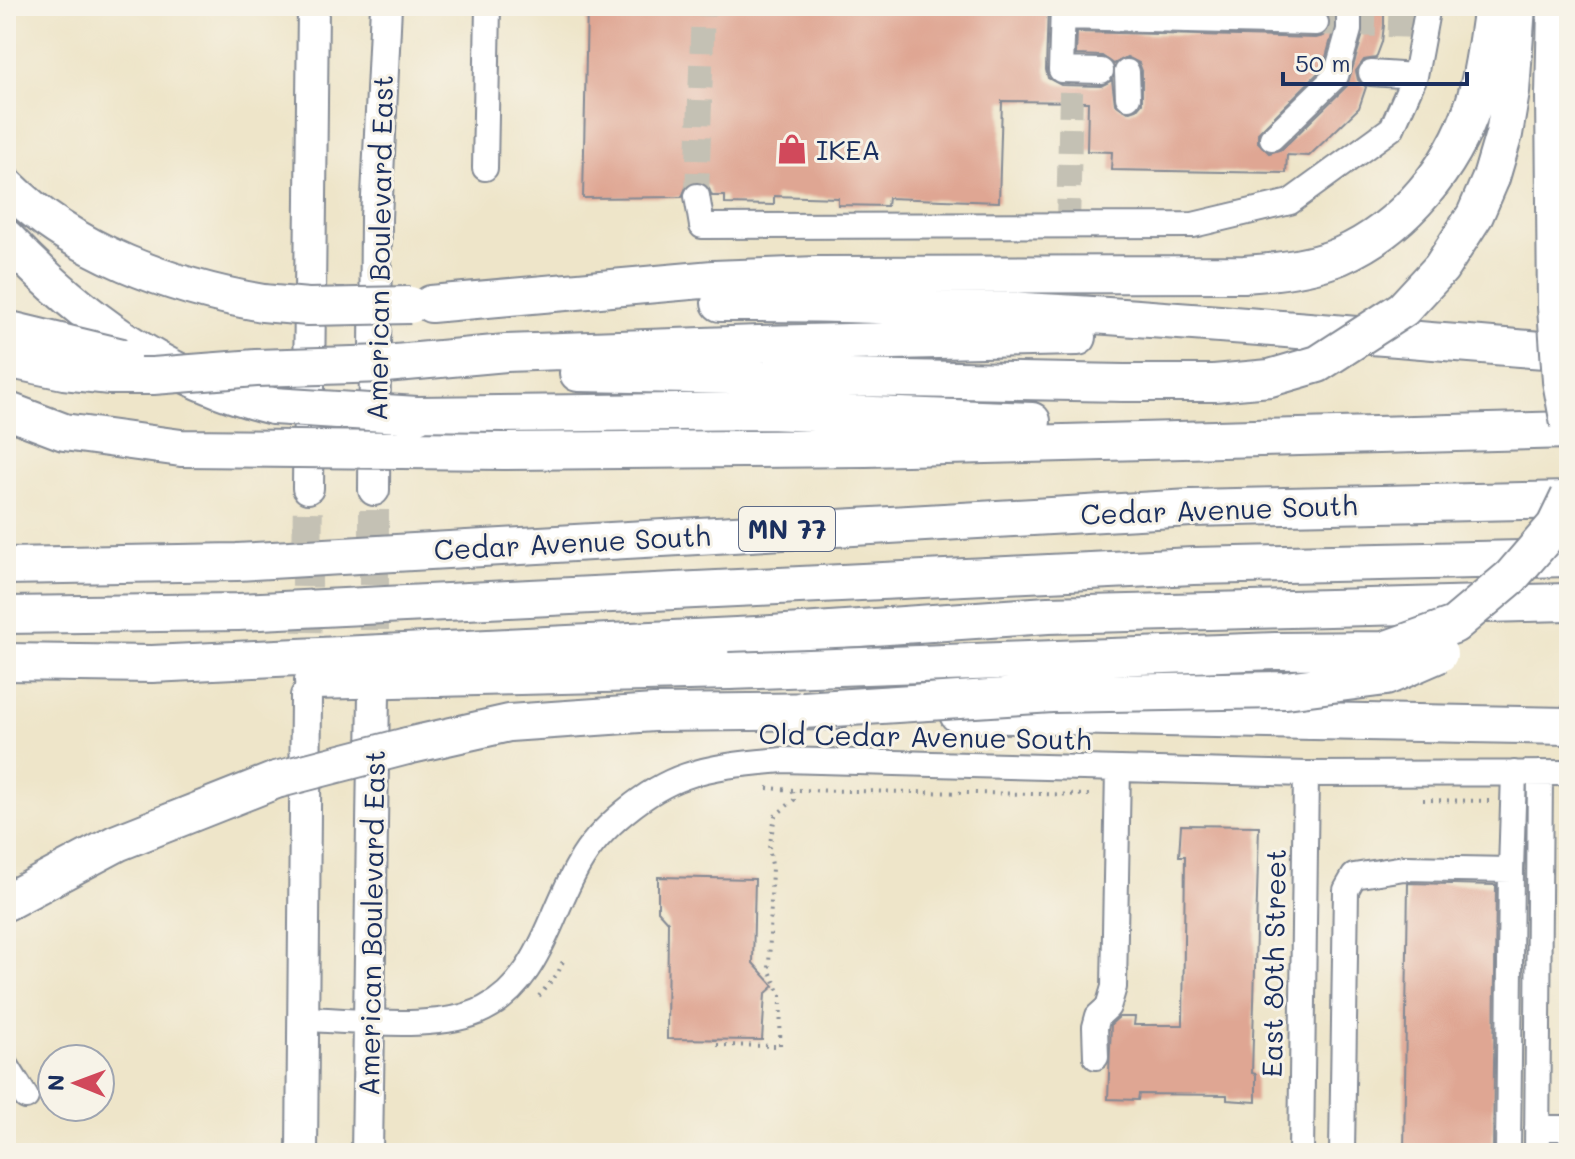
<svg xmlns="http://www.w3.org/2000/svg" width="1575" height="1159" font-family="Mali,sans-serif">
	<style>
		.building { fill: #dfa693 }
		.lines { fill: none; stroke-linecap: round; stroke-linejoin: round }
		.minor-tunnel { stroke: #c4c1b4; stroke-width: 24; stroke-dasharray: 24 12; stroke-linecap: butt }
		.major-tunnel { stroke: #c4c1b4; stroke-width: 30; stroke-dasharray: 30 15; stroke-linecap: butt }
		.minor-casing { stroke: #848a94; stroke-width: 28 }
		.major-casing { stroke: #848a94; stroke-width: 34 }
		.highway-casing { stroke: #848a94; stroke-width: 40 }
		.path { stroke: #848a94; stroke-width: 4; stroke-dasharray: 2 6; stroke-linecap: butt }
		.minor { stroke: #fff; stroke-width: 24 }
		.major { stroke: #fff; stroke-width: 30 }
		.highway { stroke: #fff; stroke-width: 36 }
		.highway-bridge-casing { stroke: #848a94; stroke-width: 40; stroke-linecap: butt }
		.highway-bridge { stroke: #fff; stroke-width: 36 }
		.labels { text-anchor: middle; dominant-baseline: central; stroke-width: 6; stroke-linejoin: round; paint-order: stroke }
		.shield { fill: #f7f3e8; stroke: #5d6a87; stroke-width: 2 }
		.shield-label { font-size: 26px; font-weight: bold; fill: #1b2f5e }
		.poi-label { font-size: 28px; fill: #1b2f5e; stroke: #f7f3e8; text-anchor: start }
		.street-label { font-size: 28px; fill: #1b2f5e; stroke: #f7f3e8 }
	</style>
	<rect width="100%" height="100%" fill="#f7f3e8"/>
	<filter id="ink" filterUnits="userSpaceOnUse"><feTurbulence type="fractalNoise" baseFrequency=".0125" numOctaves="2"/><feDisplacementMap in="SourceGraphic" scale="16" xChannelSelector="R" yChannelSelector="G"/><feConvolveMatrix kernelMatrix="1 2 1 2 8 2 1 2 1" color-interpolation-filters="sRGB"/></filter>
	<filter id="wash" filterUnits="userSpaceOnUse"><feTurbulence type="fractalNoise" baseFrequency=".006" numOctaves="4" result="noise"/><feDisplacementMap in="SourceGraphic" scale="32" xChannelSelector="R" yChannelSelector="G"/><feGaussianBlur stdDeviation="1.8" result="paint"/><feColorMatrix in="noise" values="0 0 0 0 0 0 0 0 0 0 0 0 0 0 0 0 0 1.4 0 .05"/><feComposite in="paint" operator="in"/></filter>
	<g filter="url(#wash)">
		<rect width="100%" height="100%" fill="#eee5c9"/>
		<g id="blocks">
			<!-- building -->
			<path class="building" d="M587 6H1048L1046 70 1048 78 1061 85 1101 86 1112 80 1115 104 1128 112 1137 109 1142 103V71L1139 63 1127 57 1114 64 1102 56 1076 55 1077 32 1316 38 1324 36 1331 24 1329 15 1323 10 1232 6H1334V28L1323 68 1258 133V142L1269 153 1282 149 1347 86 1363 34 1364 6H1384V25L1382 42 1376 58 1364 60 1356 71 1358 80 1366 87 1359 108 1309 156 1287 155 1286 173 1111 170 1112 152 1087 151 1088 102 1002 101 999 202 888 198 887 206 838 205V198L774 196V205L725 204V196H712L708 186 695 181 687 185 682 197 583 198Z
				M1181 825 1259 826 1252 1073 1256 1074V1102L1227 1100V1095L1139 1094 1138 1100 1108 1099 1111 1024 1119 1017H1135L1134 1025H1183L1185 856H1179Z
				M658 877 755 879 753 963 774 986 765 994 762 1040 667 1039 668 922 658 911Z
				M1408 883 1496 885 1493 1153H1404Z"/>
		</g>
	</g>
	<g filter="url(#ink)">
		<use href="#blocks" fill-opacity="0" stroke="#848a94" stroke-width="2"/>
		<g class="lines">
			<!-- minor-tunnel -->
			<path class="minor-tunnel" d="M1316 23 1425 26
				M697 196 703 6
				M1068 224 1072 51"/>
			<!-- major-tunnel -->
			<path class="major-tunnel" d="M374 675V490
				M306 677 308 488"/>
			<!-- minor casing -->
			<g class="minor-casing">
				<path id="minor" d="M1063 6 1061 70 1101 71
					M1063 17 1316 23
					M1127 72 1128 97
					M1371 73 1415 76
					M1272 138 1336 76 1349 30V6
					M485 168 488 6
					M697 196 702 226 1193 225 1290 202 1392 128 1415 76 1428 6
					M303 1019C353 1020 439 1032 484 1009 520 991 538 954 553 919 561 900 569 881 579 864 599 828 647 789 686 776 717 765 750 763 782 760L1306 774 1569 773
					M1096 1057 1095 1027 1098 1016 1108 1007 1114 987 1118 769
					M6 1065 26 1097
					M1537 1128H1569
					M1301 1153 1306 774
					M1342 1153 1346 890 1354 876 1404 868 1511 870
					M1508 1153 1511 870 1514 773
					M1537 1153 1540 773"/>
			</g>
			<!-- major casing -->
			<g class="major-casing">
				<path id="major" d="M308 488 313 6
					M374 490 376 218 386 6
					M302 1153 306 696
					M367 1153 374 693"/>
			</g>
			<!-- highway casing -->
			<g class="highway-casing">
				<path id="highway" d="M1554 96 1556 6
					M1491 178 1504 134 1511 92 1517 6
					M6 185C73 252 171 287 263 303
					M6 238C79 316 168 381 273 406
					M720 303C1003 301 1287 330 1569 352
					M431 304 713 279 817 275 1244 274C1275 272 1311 268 1340 256 1404 228 1453 167 1474 103 1484 72 1487 38 1492 6
					M385 364 506 353 759 344 1078 337
					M578 373 1124 383
					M417 415 767 411 1032 421
					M505 451 866 448 1569 430
					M6 566 237 562 1191 508 1569 500
					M6 615 238 612 1193 566 1569 558
					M6 662 152 664 757 635 1048 615 1569 602
					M313 681 729 671
					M958 714 1569 726
					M407 746 509 723 654 713 835 711
					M6 902 117 843 276 780"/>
			</g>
			<!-- path -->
			<path class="path" d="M767 788 793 790 1094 795
				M1423 800 1490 801
				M539 996 558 973 563 961
				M715 1039V1045L780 1046 781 996 769 969 772 865 769 848 775 816 794 800 793 790"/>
			<!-- minor -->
			<use href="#minor" class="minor"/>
			<!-- major -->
			<use href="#major" class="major"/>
			<!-- highway -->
			<use href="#highway" class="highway"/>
			<!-- highway-bridge casing -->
			<g class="highway-bridge-casing">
				<path id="highway-bridge" d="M1554 96 1556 307 1561 381 1569 424
					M263 303 308 307 410 305
					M6 329 122 357
					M6 359 64 371 110 376H153L256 368 385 364
					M1124 383H1214L1270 378 1318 364 1403 309 1441 268 1475 215 1491 178
					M273 406 417 415
					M6 410 64 432 181 448 505 451
					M729 671 1276 651 1384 650 1454 625 1511 577 1555 526 1569 497
					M803 710 1052 694 1286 690 1386 677 1439 654
					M276 780 407 746"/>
			</g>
			<!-- highway-bridge -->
			<use href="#highway-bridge" class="highway-bridge"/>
		</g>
	</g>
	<!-- icons -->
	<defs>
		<g id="shop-bare" transform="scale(2.4)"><path d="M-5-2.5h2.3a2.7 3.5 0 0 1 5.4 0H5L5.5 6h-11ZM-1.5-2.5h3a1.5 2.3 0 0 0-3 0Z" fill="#d1495b" stroke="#f7f3e8" stroke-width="2.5" paint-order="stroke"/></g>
	</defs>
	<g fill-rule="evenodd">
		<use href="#shop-bare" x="792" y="149"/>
	</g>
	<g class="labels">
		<!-- shield labels -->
		<rect class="shield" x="739" y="507" width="96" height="44" rx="6"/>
		<g class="shield-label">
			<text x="787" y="529">MN 77</text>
		</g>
		<!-- poi labels -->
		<g class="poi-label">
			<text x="816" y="149">IKEA</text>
		</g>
		<!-- street labels -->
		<g class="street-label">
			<text transform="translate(379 248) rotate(-89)">American Boulevard East</text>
			<text transform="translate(1219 509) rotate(-2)">Cedar Avenue South</text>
			<text transform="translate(572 542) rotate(-3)">Cedar Avenue South</text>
			<text transform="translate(925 736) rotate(1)">Old Cedar Avenue South</text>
			<text transform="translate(371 923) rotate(-89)">American Boulevard East</text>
			<text transform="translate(1273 963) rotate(-89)">East 80th Street</text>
		</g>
	</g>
	<!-- margin -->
	<rect width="1575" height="1159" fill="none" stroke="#f7f3e8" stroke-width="32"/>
	<!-- north arrow -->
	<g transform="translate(76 1083) rotate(271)"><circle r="38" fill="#f7f3e8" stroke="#9fa5b1" stroke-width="2"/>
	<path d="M0-6L14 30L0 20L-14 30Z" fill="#d1495b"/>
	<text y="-12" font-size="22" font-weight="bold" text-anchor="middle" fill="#1b2f5e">N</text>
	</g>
	<!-- scale -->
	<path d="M1283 72v12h184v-12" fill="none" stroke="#1b2f5e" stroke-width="4"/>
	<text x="1295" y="72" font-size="24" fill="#1b2f5e" stroke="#f7f3e8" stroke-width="6" paint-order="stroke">50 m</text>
</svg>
